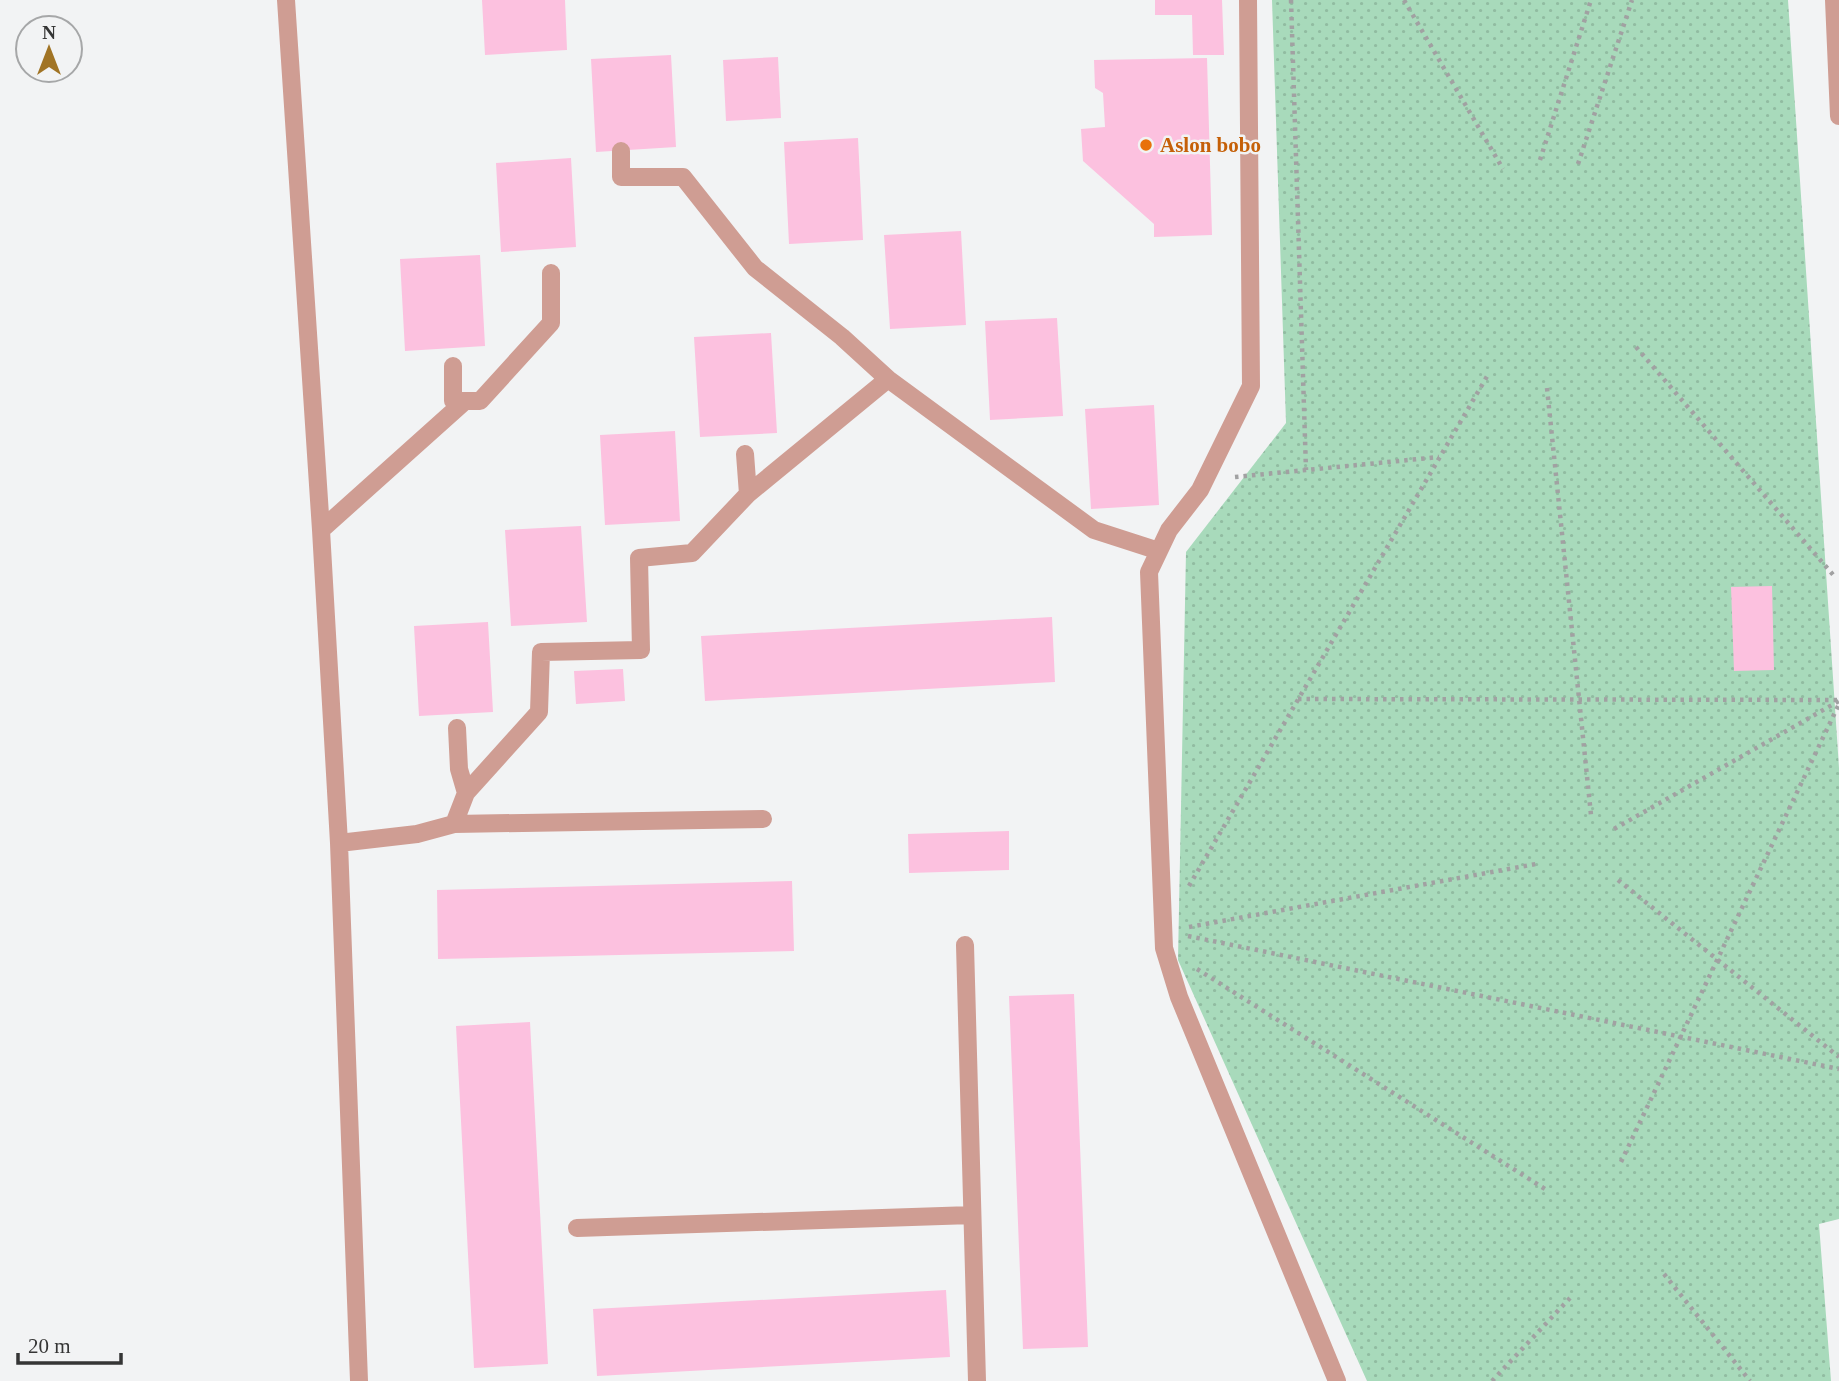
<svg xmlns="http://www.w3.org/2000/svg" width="1839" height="1381" font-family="'Times New Roman',serif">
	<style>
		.park { fill: url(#park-dots) }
		.building { fill: #fcc1df }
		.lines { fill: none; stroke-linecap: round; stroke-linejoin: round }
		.path { stroke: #a1a1a2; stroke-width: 4.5; stroke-dasharray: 3.5 5; stroke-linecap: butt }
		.minor { stroke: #cf9d93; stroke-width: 18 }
		.food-dot { fill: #e8710a; stroke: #f2f3f4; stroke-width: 2.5 }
		.labels { text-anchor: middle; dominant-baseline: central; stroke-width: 5; stroke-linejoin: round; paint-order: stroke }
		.food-label { font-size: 21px; font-weight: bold; fill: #c56008; stroke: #f2f3f4; text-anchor: start }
	</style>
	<defs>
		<pattern id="park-dots" width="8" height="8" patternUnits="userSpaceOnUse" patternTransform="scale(1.75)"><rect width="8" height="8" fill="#a8dabb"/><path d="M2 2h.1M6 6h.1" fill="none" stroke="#91bca1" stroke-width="1.8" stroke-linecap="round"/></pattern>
	</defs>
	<rect width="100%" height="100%" fill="#f2f3f4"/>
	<!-- park -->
	<path class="park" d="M1272 0H1788L1839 768V1219L1819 1224 1831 1381H1367L1178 960 1186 552 1286 423Z"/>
	<!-- building -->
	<path class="building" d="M482 0H565L567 50 485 55Z
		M1155 0H1222L1224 55H1193L1192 15H1155Z
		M671 55 676 147 596 152 591 59Z
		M778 57 781 118 726 121 723 60Z
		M1207 58 1212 235 1154 237V224L1083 161 1081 129 1105 127 1103 93 1095 88 1094 60Z
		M858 138 863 240 789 244 784 142Z
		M571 158 576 247 501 252 496 163Z
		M961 231 966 325 890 329 884 235Z
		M480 255 485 346 405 351 400 259Z
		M1057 318 1063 416 990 420 985 321Z
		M771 333 777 433 700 437 694 337Z
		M1154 405 1159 505 1091 509 1085 409Z
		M675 431 680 521 605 525 600 435Z
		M581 526 587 622 511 626 505 530Z
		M1772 586 1774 670 1734 671 1731 587Z
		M1052 617 1055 682 705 701 701 636Z
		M488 622 493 712 419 716 414 626Z
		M623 669 625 701 576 704 574 671Z
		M1009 831V870L909 873 908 834Z
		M792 881 794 951 438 959 437 890Z
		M1074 994 1088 1347 1023 1349 1009 996Z
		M530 1022 548 1364 474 1368 456 1026Z
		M946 1290 950 1357 597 1376 593 1309Z"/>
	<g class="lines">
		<!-- path -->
		<path class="path" d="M1291 0 1306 470
			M1404 0 1503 169
			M1540 160 1591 0
			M1578 164 1632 0
			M1636 347 1835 577
			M1547 388 1591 815
			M1235 477 1439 457
			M1298 699 1839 700
			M1614 829 1839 701
			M1618 880 1839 1057
			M1189 886 1489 373
			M1189 927 1536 864
			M1188 936 1839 1069
			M1197 969 1545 1189
			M1621 1162 1839 704
			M1664 1274 1750 1381
			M1492 1381 1570 1298"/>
		<!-- minor -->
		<path class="minor" d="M286 0 321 530 339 843 359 1381
			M1248 0 1251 386 1200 490 1169 530 1149 572 1164 948 1179 997 1337 1381
			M1834 0 1839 116
			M621 151V177H683L755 268 842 337 888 379 1094 530 1159 551
			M453 366V401H480L551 323V273
			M748 494 888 379
			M321 530 465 401
			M457 728 459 769 466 793 539 712 541 652 641 650 639 558 692 553 748 494 745 454
			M466 793 454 824 763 819
			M339 843 417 834 454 824
			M965 945 977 1381
			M577 1228 972 1215"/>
	</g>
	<!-- markers -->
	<circle class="food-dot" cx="1146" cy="145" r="7"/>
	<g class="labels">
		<!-- food labels -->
		<g class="food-label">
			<text x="1160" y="145">Aslon bobo</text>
		</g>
	</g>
	<!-- north arrow -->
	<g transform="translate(49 49)"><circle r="33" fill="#f2f3f4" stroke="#a6a7a8" stroke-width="2"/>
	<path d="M0-5L12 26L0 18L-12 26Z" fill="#a17425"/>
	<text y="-10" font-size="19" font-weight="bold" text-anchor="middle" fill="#353535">N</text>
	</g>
	<!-- scale -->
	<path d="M18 1353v10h103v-10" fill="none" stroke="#353535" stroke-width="3.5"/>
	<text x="28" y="1353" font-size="21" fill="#353535" stroke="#f2f3f4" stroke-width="5" paint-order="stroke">20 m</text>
</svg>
